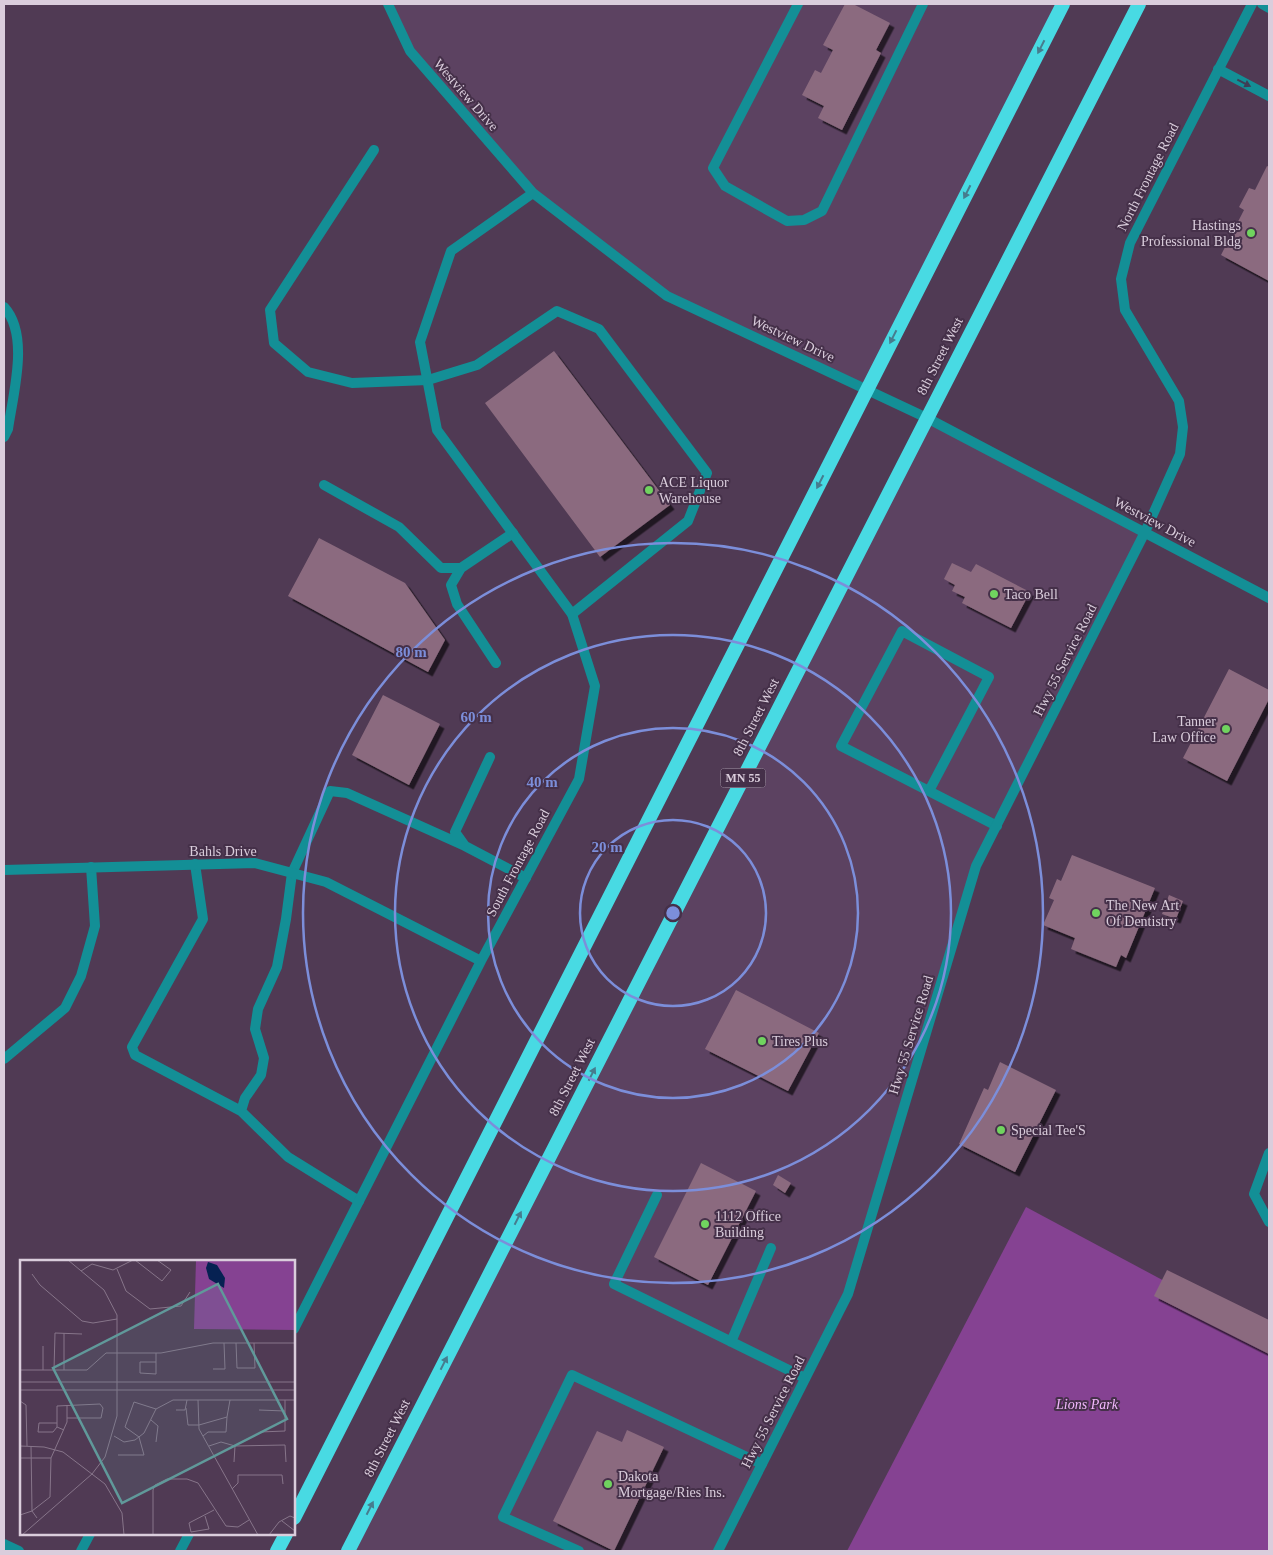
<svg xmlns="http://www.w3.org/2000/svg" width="1273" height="1555" font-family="'Times New Roman',serif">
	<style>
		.built { fill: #5c4261 }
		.green { fill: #854292 }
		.building { fill: #8b6b7f; filter: url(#shadow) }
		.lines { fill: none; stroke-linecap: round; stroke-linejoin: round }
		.service { stroke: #138f96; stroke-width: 10 }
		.minor { stroke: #138f96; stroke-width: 10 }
		.trunk { stroke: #48dae3; stroke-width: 14 }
		.oneway { fill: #467c8e }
		.oneway2 { fill: #3e3e55 }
		.ring { fill: none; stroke: #7c8eda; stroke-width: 2.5 }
		.poi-dot { fill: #70d35f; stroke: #453049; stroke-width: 2 }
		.labels { text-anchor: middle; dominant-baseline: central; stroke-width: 4; stroke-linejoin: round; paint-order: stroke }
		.shield { fill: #453049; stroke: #ad9eb0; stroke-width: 1 }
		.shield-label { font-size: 12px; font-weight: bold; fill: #dacddc }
		.street-label { font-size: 14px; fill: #dacddc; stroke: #453049 }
		.poi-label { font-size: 14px; fill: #dacddc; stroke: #453049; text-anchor: start }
		.park-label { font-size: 14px; font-style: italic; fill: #f3b8fe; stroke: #453049 }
		.inset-road { fill: none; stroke: #87758a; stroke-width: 1 }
		.view { fill: #60999a; fill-opacity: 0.15; stroke: #60999a; stroke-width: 2.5 }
		.inset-edge { fill: none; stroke: #dacddc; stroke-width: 2.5 }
		.centre { fill: #7c8eda; stroke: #453049; stroke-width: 2.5 }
		.ring-label { font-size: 15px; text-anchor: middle; font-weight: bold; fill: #7c8eda; stroke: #453049; stroke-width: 4; stroke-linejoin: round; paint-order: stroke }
	</style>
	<defs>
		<filter id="shadow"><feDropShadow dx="4.5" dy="4.5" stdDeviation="0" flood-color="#0009"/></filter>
	</defs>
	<rect width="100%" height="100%" fill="#503a54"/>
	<!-- built -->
	<path class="built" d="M388 4H1063L867 388 667 296 533 193 410 51Z
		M927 418 1145 532 976 866 848 1294 718 1551H348Z"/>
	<!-- green -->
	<path class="green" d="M1026 1207 1269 1337V1551H847Z"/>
	<!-- building -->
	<path class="building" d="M845 4H853L890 23 876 50 881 53 842 130 818 118 824 106 802 95 815 70 821 73 833 50 823 45Z
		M1267 166 1269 167V281L1221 255 1244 210 1239 207 1249 188 1255 190Z
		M554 351 670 505 600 557 485 403Z
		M319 538 405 583 445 640 428 672 288 596Z
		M952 563 971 572 976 564 1030 592 1011 628 962 603 965 597 952 591 955 585 944 579Z
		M1229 669 1269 690V699L1227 781 1183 758Z
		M383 695 440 724 409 785 352 755Z
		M1072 855 1155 888 1126 958 1121 955 1116 967 1071 949 1075 938 1043 925 1054 900 1049 898 1057 879 1061 881Z
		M1169 895 1183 901 1176 919 1162 914Z
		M736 990 819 1033 788 1091 705 1049Z
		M1000 1062 1056 1090 1015 1172 959 1144 984 1088 988 1090Z
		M701 1163 756 1191 708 1285 654 1257Z
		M778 1175 791 1183 785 1193 773 1185Z
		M1167 1270 1269 1320V1354L1154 1296Z
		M627 1430 664 1447 614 1551 553 1521 597 1431 622 1442Z"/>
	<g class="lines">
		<!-- service -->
		<path class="service" d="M798 4 713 168 725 186 787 221 804 220 822 211 923 4
			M1262 4 1269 8
			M1218 69 1269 96
			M374 150 270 310 274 343 308 372 352 383 428 380 477 365 557 311 599 329 707 473 688 521 572 614
			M4 307C30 335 13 394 8 429L4 437
			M324 485 399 527 441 568H461L513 533
			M461 568 451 585 457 604 496 663
			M490 757 455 832 465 846 526 878
			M929 791 989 677 902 631 841 746 997 826
			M195 864 203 919 132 1047 135 1055 241 1111
			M4 1059 65 1008 81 976 95 926 91 867
			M1269 1153 1254 1194 1269 1222
			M657 1195 614 1284 805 1378
			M359 1201 288 1157 241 1111 245 1098 261 1075 264 1058 255 1029 258 1009 277 967 286 919 292 873 330 791 347 793 465 846
			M731 1342 771 1248
			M4 1544 19 1551
			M81 1551 90 1534
			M579 1551 503 1517 572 1375 762 1464"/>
		<!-- minor -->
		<path class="minor" d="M388 4 410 51 533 193 667 296 927 418 1269 598
			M4 870 255 863 326 882 481 961
			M294 1329 481 961 579 779 595 686 572 614 437 430 420 342 451 251 533 193
			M180 1551 189 1534
			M718 1551 848 1294 976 866 1145 532 1180 454 1183 427 1179 401 1125 310 1121 279 1130 243 1252 4"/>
		<!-- trunk -->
		<path class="trunk" d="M294 1518 1063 4
			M277 1551 286 1534
			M348 1551 1139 4"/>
	</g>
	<!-- one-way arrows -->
	<defs><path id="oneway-solid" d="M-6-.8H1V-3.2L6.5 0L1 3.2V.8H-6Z" transform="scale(1.25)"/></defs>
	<g class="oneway">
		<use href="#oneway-solid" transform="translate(1041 47) rotate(117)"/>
		<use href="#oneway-solid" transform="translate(967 192) rotate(117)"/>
		<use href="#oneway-solid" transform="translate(893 337) rotate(117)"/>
		<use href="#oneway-solid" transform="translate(820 482) rotate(117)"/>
		<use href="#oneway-solid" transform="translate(592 1074) rotate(-63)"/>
		<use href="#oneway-solid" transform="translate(518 1218) rotate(-63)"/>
		<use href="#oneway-solid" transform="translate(444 1363) rotate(-63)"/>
		<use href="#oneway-solid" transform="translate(370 1508) rotate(-63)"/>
	</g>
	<use class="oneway2" href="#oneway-solid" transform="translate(1244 83) rotate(27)"/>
	<!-- distance rings -->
	<g class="ring">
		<circle cx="673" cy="913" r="93"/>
		<circle cx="673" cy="913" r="185"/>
		<circle cx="673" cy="913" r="278"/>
		<circle cx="673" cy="913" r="370"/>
	</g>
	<!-- markers -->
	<g class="poi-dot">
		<circle cx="1251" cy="233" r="5"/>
		<circle cx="649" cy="490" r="5"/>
		<circle cx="994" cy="594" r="5"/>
		<circle cx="1226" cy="729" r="5"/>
		<circle cx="1096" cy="913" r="5"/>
		<circle cx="762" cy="1041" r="5"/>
		<circle cx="1001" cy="1130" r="5"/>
		<circle cx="705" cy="1224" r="5"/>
		<circle cx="608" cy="1484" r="5"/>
	</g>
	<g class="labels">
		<!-- shield labels -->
		<rect class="shield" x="720.5" y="768.5" width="45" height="19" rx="4"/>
		<g class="shield-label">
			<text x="743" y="778">MN 55</text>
		</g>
		<!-- street labels -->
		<g class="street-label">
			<text transform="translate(466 95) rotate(49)">Westview Drive</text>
			<text transform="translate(1148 177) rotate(-63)">North Frontage Road</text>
			<text transform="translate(793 339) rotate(25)">Westview Drive</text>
			<text transform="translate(940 356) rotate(-63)">8th Street West</text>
			<text transform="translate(1155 522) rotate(28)">Westview Drive</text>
			<text transform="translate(1065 660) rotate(-63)">Hwy 55 Service Road</text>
			<text transform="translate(756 717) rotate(-63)">8th Street West</text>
			<text x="223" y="851">Bahls Drive</text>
			<text transform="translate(518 863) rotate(-62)">South Frontage Road</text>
			<text transform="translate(911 1035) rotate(-73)">Hwy 55 Service Road</text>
			<text transform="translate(572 1077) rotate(-63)">8th Street West</text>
			<text transform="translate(773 1412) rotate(-63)">Hwy 55 Service Road</text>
			<text transform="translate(387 1438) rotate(-63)">8th Street West</text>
		</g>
		<!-- poi labels -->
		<g class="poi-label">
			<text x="1241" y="225" text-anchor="end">Hastings<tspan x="1241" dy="16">Professional Bldg</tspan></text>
			<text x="659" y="482">ACE Liquor<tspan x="659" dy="16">Warehouse</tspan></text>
			<text x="1004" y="594">Taco Bell</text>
			<text x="1216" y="721" text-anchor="end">Tanner<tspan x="1216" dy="16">Law Office</tspan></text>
			<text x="1106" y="905">The New Art<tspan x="1106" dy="16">Of Dentistry</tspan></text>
			<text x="772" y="1041">Tires Plus</text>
			<text x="1011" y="1130">Special Tee'S</text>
			<text x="715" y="1216">1112 Office<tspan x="715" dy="16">Building</tspan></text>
			<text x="618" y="1476">Dakota<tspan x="618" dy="16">Mortgage/Ries Ins.</tspan></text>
		</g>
		<!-- park labels -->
		<g class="park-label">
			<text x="1087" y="1404">Lions Park</text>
		</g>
	</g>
	<!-- overview -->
	<g transform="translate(20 1260)">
		<rect width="275" height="275" fill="#503a54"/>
		<path d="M176 0H275V70L174 69Z" fill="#854292"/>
		<path d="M188 2 197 5 205 18 204 28 189 19 186 8Z" fill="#062152"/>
		<path class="inset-road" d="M115 0 142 21 151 10 137 0M97 9 106 31 130 49 161 46 170 32M61 11 72 4 93 10 113 0M12 14 20 25 62 61 73 63 97 59M216 83 217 108H235L234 83M136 102H120V113L136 114V93M193 109H205L204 83M0 110H67L86 93H141L193 83H275M23 110V86M34 110 35 73 62 74M44 110V73M0 122H275M0 130H275M178 140 179 169 238 275M0 141 6 145 7 186M166 148 168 165H179L207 157 210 140M156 150H165L167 140M239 150 265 151M131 160 138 166 136 182M37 163H19L18 172H33L37 167M44 170 37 167V146L80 144 83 148 81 158H47M240 172 265 171V140M94 176 104 182 115 180 124 173 136 149 153 140H275M183 176 188 172H206L207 157M0 186 24 187 43 192 85 224 102 253 104 275M11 186 12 251 17 258M189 186 201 182 215 186 265 185 266 202M98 195H124L119 177 105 167 114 142 136 149M0 198H31M214 202 215 186M212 229 218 223V215H262L263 224M0 255 12 251 30 237 31 198 47 162V145M185 256 189 269 171 272 169 263 194 250M262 261 275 271M2 275 72 214 85 197 97 156V55L84 30 48 0M133 275V230L135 225 147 219H167L178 223 206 266 218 267 229 260M249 275 259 262 270 256 275 258"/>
		<path class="view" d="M198 24 267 159 102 243 33 108Z"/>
		<rect width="275" height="275" class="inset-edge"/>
	</g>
	<circle cx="673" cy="913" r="8" class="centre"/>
	<g class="ring-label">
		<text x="411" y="657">80 m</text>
		<text x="476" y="722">60 m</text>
		<text x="542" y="787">40 m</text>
		<text x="607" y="852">20 m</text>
	</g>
	<!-- border -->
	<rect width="1273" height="1555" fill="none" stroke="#dacddc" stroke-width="10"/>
</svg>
